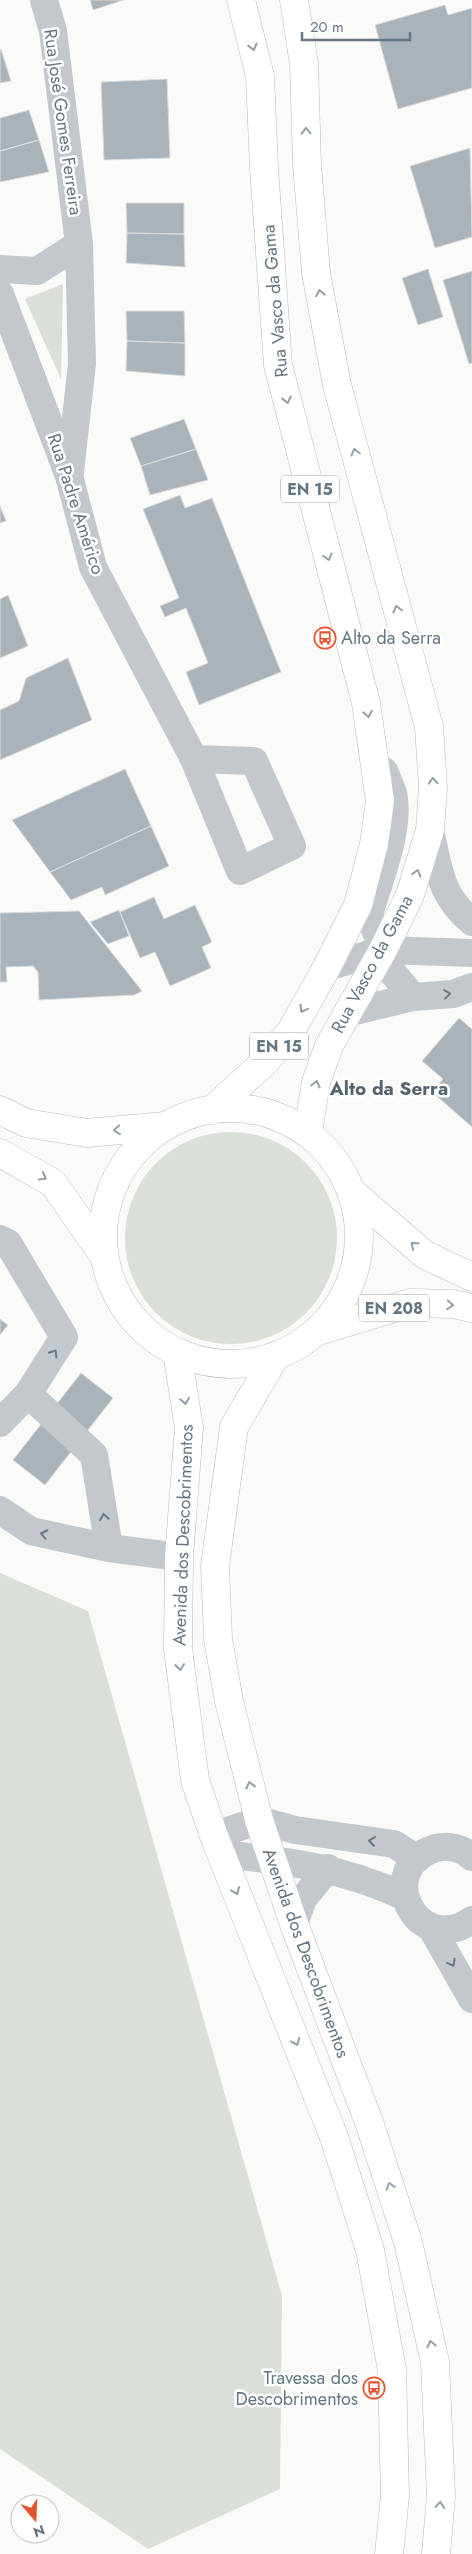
<svg xmlns="http://www.w3.org/2000/svg" width="472" height="2554" font-family="Jost,sans-serif">
	<style>
		.green { fill: #dadfd7 }
		.building { fill: #aab3b9; stroke: #dcdcda }
		.lines { fill: none; stroke-linecap: round; stroke-linejoin: round }
		.major-casing { stroke: #b5babe; stroke-width: 29 }
		.minor { stroke: #c3c8cc; stroke-width: 28 }
		.major { stroke: #fff; stroke-width: 28 }
		.oneway { stroke: #939fa8 }
		.oneway2 { stroke: #6a7a87 }
		.labels { text-anchor: middle; dominant-baseline: central; stroke-width: 5; stroke-linejoin: round; paint-order: stroke }
		.shield { fill: #fff; stroke: #939fa8; stroke-width: 1 }
		.shield-label { font-size: 16px; font-weight: bold; fill: #657683 }
		.street-label { font-size: 18px; fill: #657683; stroke: #fff }
		.poi-label { font-size: 18px; fill: #657683; stroke: #fff; text-anchor: start }
		.neighbourhood-label { font-size: 19px; font-weight: bold; fill: #57646e; stroke: #fff }
	</style>
	<rect width="100%" height="100%" fill="#fafaf8"/>
	<!-- green -->
	<path class="green" d="M63 284 61 379 25 299Z
		M125 1238a106 106 0 1 1 212 0a106 106 0 1 1-212 0Z
		M0 1573 88 1611 282 2296 280 2489 148 2549 0 2449Z"/>
	<!-- building -->
	<path class="building" d="M90 0H124L93 10Z
		M445 5 448 15 472 8V88L398 109 375 25Z
		M1 49 11 81 0 83V50Z
		M167 79 170 158 104 160 101 82Z
		M29 110 39 140 0 151V118Z
		M39 140 49 172 0 182V151Z
		M470 148 472 237 435 248 410 166Z
		M126 203H184V234L127 233Z
		M127 233 184 234 185 267 126 263Z
		M428 269 443 317 418 325 402 278Z
		M472 271V363L469 364 443 280Z
		M126 311H184L185 343 127 341Z
		M127 341 185 343V376L126 371Z
		M184 419 196 449 141 466 130 438Z
		M196 449 208 480 150 495 141 466Z
		M180 495 185 508 212 498 281 672 199 705 186 672 208 663 186 608 165 617 160 606 179 598 143 509Z
		M0 506 6 521 0 523Z
		M8 595 28 646 0 658V599Z
		M68 658 92 720 0 760V710L19 701 26 678Z
		M125 769 151 826 50 872 12 820Z
		M151 826 169 866 105 895 102 887 71 900 50 872Z
		M154 897 164 919 195 905 212 942 202 947 211 968 170 986 155 952 140 958 120 912Z
		M119 910 129 936 108 944 90 922Z
		M79 911 142 991 134 995 39 1000 38 972 33 966 6 967 7 982H0V913Z
		M459 1018 472 1029V1127L432 1092 443 1079 422 1061Z
		M0 1319 8 1325 0 1335Z
		M81 1373 113 1398 45 1485 13 1460Z"/>
	<g class="lines">
		<!-- major casing -->
		<g class="major-casing">
			<path id="major" d="M294 0 304 64 307 165 316 273 337 385 429 727 433 788 430 830 410 895 383 950 329 1046 316 1082 308 1132
				M103 1236a128 128 0 1 1 256 0a128 128 0 1 1-256 0Z
				M0 1110 26 1123 87 1133 165 1126
				M212 1110 265 1062 291 1031 327 967 358 905 374 844 380 801 366 703 278 365 264 168 260 76 241 0
				M0 1153 53 1183 104 1256
				M353 1193 425 1255 472 1277
				M318 1331 411 1303 453 1304 472 1308
				M177 1352 189 1428 179 1557 178 1649 195 1780 214 1836 334 2137 370 2250 392 2370 395 2496 389 2554
				M275 1357 234 1427 215 1566 218 1639 229 1701 259 1820 294 1924 370 2125 408 2242 435 2362 441 2496 436 2554"/>
		</g>
		<!-- minor -->
		<path class="minor" d="M44 0 53 31 79 244 82 364 70 472
			M0 269 37 271 79 244
			M0 294 69 476 93 567 194 759 240 871 292 846 254 761 194 759
			M384 771C387 778 391 786 393 793 401 827 379 881 369 914L392 972 413 997
			M430 830C439 869 439 894 472 922
			M327 967 383 950 472 953
			M347 1013 413 997 453 994 472 987
			M0 1239 8 1243 64 1337 28 1394
			M0 1423 28 1394 94 1455 109 1548 179 1557
			M0 1510 31 1531 109 1548
			M214 1836 259 1820 295 1830 394 1844 417 1859
			M222 1854C287 1861 345 1868 405 1897
			M472 1857C462 1848 449 1845 436 1848 372 1867 416 1959 472 1920
			M294 1924 303 1899 328 1868
			M431 1927 472 1999"/>
		<!-- major -->
		<use href="#major" class="major"/>
	</g>
	<!-- one-way arrows -->
	<defs><path id="oneway-chevron" d="M-2-3.5L2.5 0L-2 3.5" fill="none" stroke-width="1.6" stroke-linecap="round" stroke-linejoin="round" transform="scale(1.25)"/></defs>
	<g class="oneway">
		<use href="#oneway-chevron" transform="translate(253 47) rotate(76)"/>
		<use href="#oneway-chevron" transform="translate(306 131) rotate(-92)"/>
		<use href="#oneway-chevron" transform="translate(320 293) rotate(-100)"/>
		<use href="#oneway-chevron" transform="translate(287 400) rotate(76)"/>
		<use href="#oneway-chevron" transform="translate(355 452) rotate(-105)"/>
		<use href="#oneway-chevron" transform="translate(328 557) rotate(75)"/>
		<use href="#oneway-chevron" transform="translate(397 609) rotate(-105)"/>
		<use href="#oneway-chevron" transform="translate(368 714) rotate(80)"/>
		<use href="#oneway-chevron" transform="translate(433 781) rotate(-93)"/>
		<use href="#oneway-chevron" transform="translate(417 873) rotate(-73)"/>
		<use href="#oneway-chevron" transform="translate(303 1009) rotate(119)"/>
		<use href="#oneway-chevron" transform="translate(316 1084) rotate(-77)"/>
		<use href="#oneway-chevron" transform="translate(117 1130) rotate(175)"/>
		<use href="#oneway-chevron" transform="translate(43 1177) rotate(29)"/>
		<use href="#oneway-chevron" transform="translate(414 1245) rotate(-140)"/>
		<use href="#oneway-chevron" transform="translate(450 1305) rotate(5)"/>
		<use href="#oneway-chevron" transform="translate(185 1401) rotate(80)"/>
		<use href="#oneway-chevron" transform="translate(180 1667) rotate(83)"/>
		<use href="#oneway-chevron" transform="translate(250 1785) rotate(-104)"/>
		<use href="#oneway-chevron" transform="translate(236 1891) rotate(68)"/>
		<use href="#oneway-chevron" transform="translate(296 2042) rotate(68)"/>
		<use href="#oneway-chevron" transform="translate(390 2186) rotate(-108)"/>
		<use href="#oneway-chevron" transform="translate(431 2344) rotate(-103)"/>
		<use href="#oneway-chevron" transform="translate(440 2505) rotate(-85)"/>
	</g>
	<g class="oneway2">
		<use href="#oneway-chevron" transform="translate(447 994) rotate(-7)"/>
		<use href="#oneway-chevron" transform="translate(54 1353) rotate(-58)"/>
		<use href="#oneway-chevron" transform="translate(104 1517) rotate(-99)"/>
		<use href="#oneway-chevron" transform="translate(44 1534) rotate(-168)"/>
		<use href="#oneway-chevron" transform="translate(372 1841) rotate(-172)"/>
		<use href="#oneway-chevron" transform="translate(452 1963) rotate(61)"/>
	</g>
	<!-- icons -->
	<defs>
		<g id="bus-ring" transform="scale(1.125)"><circle r="9.5" fill="#fff" stroke="#e4572e" stroke-width="1.5"/><path d="M-5-6H5V4H4V6H2V4H-2V6H-4V4H-5ZM-3.5-4V0h7V-4ZM-3.5 1.2v1.5H-2V1.2ZM2 1.2v1.5H3.5V1.2Z" fill="#e4572e"/></g>
	</defs>
	<g fill-rule="evenodd">
		<use href="#bus-ring" x="325" y="638"/>
		<use href="#bus-ring" x="374" y="2388"/>
	</g>
	<g class="labels">
		<!-- shield labels -->
		<g class="shield">
			<rect x="281" y="475.5" width="58" height="27" rx="4"/>
			<rect x="250" y="1032.5" width="58" height="27" rx="4"/>
			<rect x="359" y="1294.5" width="70" height="27" rx="4"/>
		</g>
		<g class="shield-label">
			<text x="310" y="489">EN 15</text>
			<text x="279" y="1046">EN 15</text>
			<text x="394" y="1308">EN 208</text>
		</g>
		<!-- street labels -->
		<g class="street-label">
			<text transform="translate(63 122) rotate(82)">Rua José Gomes Ferreira</text>
			<text transform="translate(275 301) rotate(-95)">Rua Vasco da Gama</text>
			<text transform="translate(76 504) rotate(72)">Rua Padre Américo</text>
			<text transform="translate(372 964) rotate(-62)">Rua Vasco da Gama</text>
			<text transform="translate(183 1535) rotate(-88)">Avenida dos Descobrimentos</text>
			<text transform="translate(306 1953) rotate(70)">Avenida dos Descobrimentos</text>
		</g>
		<!-- poi labels -->
		<g class="poi-label">
			<text x="341" y="638">Alto da Serra</text>
			<text x="358" y="2378" text-anchor="end">Travessa dos<tspan x="358" dy="21">Descobrimentos</tspan></text>
		</g>
		<!-- neighbourhood labels -->
		<g class="neighbourhood-label">
			<text x="389" y="1088">Alto da Serra</text>
		</g>
	</g>
	<!-- north arrow -->
	<g transform="translate(35 2519) rotate(161)"><circle r="24" fill="#ffffff" stroke="#c1c8cd"/>
	<path d="M0-4L9 19L0 12L-9 19Z" fill="#e4572e"/>
	<text y="-8" font-size="14" font-weight="bold" text-anchor="middle" fill="#657683">N</text>
	</g>
	<!-- scale -->
	<path d="M302 32v8h108v-8" fill="none" stroke="#657683" stroke-width="2.5"/>
	<text x="310" y="32" font-size="15" fill="#657683" stroke="#ffffff" stroke-width="4" paint-order="stroke">20 m</text>
</svg>
